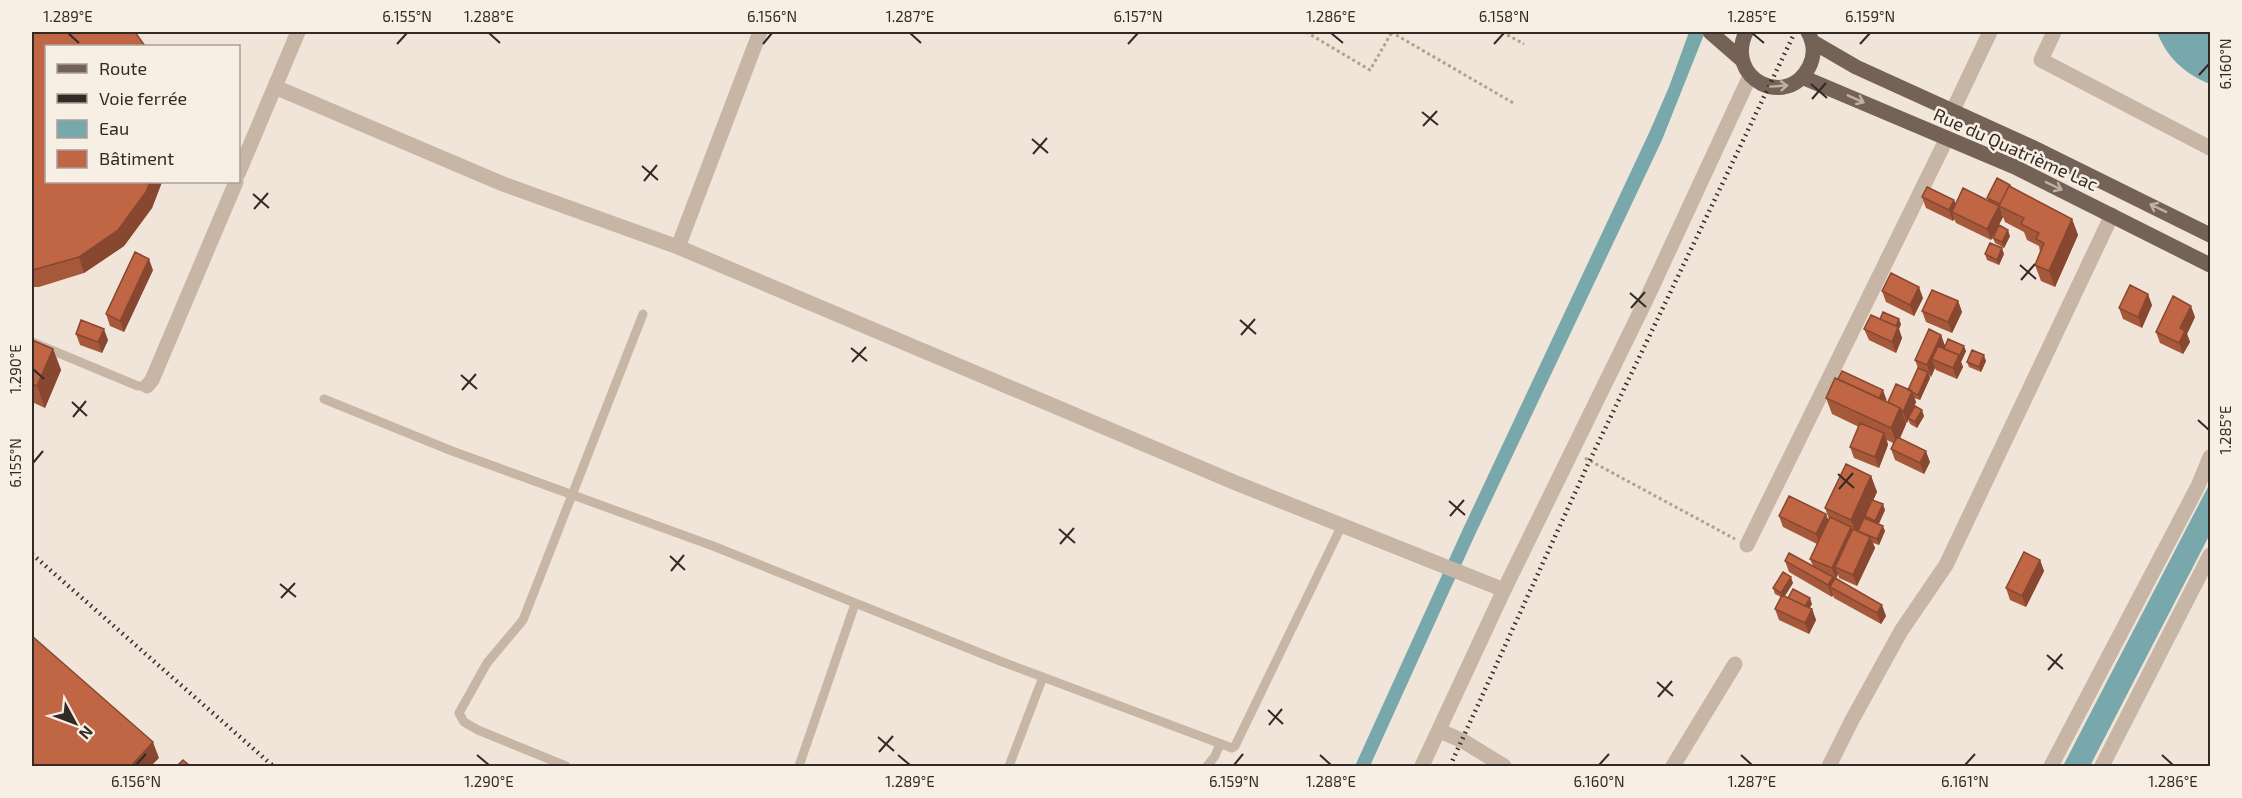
<svg xmlns="http://www.w3.org/2000/svg" width="2242" height="798" font-family="'Exo 2',sans-serif">
	<style>
		.water { fill: #78a8ac }
		.lines { fill: none; stroke-linecap: round; stroke-linejoin: round }
		.path { stroke: #b3a08f; stroke-width: 3; stroke-dasharray: 3 3; stroke-linecap: butt }
		.lane { stroke: #c7b5a5; stroke-width: 9 }
		.street { stroke: #c7b5a5; stroke-width: 15 }
		.primary { stroke: #756257; stroke-width: 15 }
		.rail { stroke: #332a26; stroke-width: 4.5; stroke-dasharray: 1.5 4.5; stroke-linecap: butt }
		.wall { fill: #a6583b }
		.shaded-wall { fill: #874730 }
		.building { fill: #c16645; stroke: #874730; stroke-width: 1.5 }
		.oneway { stroke: #bdb0a5 }
		.ticks { fill: none; stroke: #332a26; stroke-width: 2 }
		.labels { text-anchor: middle; dominant-baseline: central; stroke-width: 5; stroke-linejoin: round; paint-order: stroke }
		.street-label { font-size: 18px; fill: #332a26; stroke: #f8efe4 }
		.neatline { fill: none; stroke: #332a26; stroke-width: 2 }
		.ticks-label { font-size: 15px; text-anchor: middle; fill: #332a26 }
	</style>
	<rect width="100%" height="100%" fill="#f0e5d8"/>
	<!-- water -->
	<path class="water" d="M1689 32H1705L1662 140 1474 537 1370 766H1355L1462 531 1649 133 1669 87Z
		M2157 32H2210V84C2185 74 2167 58 2157 32Z
		M2210 483V534L2090 766H2063Z"/>
	<g class="lines">
		<!-- path -->
		<path class="path" d="M1306 32 1370 70 1392 32
			M1391 32 1515 104
			M1502 32 1524 44
			M1585 458 1735 539"/>
		<!-- lane -->
		<path class="lane" d="M32 342 138 386H147
			M324 399 452 451 713 546 1000 661 1232 748 1235 746 1342 525
			M566 766 478 730 464 722 459 713 487 663 523 620 643 314
			M799 766 855 604
			M1009 766 1043 677
			M1207 766 1215 756 1220 744"/>
		<!-- street -->
		<path class="street" d="M2054 32 2041 60 2210 148
			M275 87 503 184 678 247 1236 483 1504 590
			M1952 112 1990 32
			M238 174 298 32
			M678 247 760 32
			M147 386 152 380 236 182
			M1747 545 1947 138
			M1440 731 1463 741 1504 766
			M1422 766 1504 590 1646 300 1750 76
			M1673 766 1735 664
			M1829 766 1852 720 1901 631 1946 565 2112 215
			M2051 766 2198 486 2210 457
			M2102 766 2210 555"/>
		<!-- primary -->
		<path class="primary" d="M1710 32 1741 59
			M1746 32C1724 79 1787 110 1809 67 1815 56 1814 43 1808 32
			M1813 42 1856 67 2032 147 2210 235
			M1802 77 2015 167 2210 265"/>
		<!-- rail -->
		<path class="rail" d="M32 554 273 766
			M1450 766 1590 460 1795 32"/>
	</g>
	<!-- wall -->
	<path class="wall" d="M32 32 46 182H162L152 208 124 246 84 273 39 287H32Z
		M2010 185 2012 187 2072 219 2078 235 2055 287 2041 281 2035 265 2040 252 2039 246 2027 240 2024 232 2005 222 2002 214 2001 213 2003 217 1991 240 1956 223 1954 219 1953 221 1926 208 1922 197 1954 200 1956 204 1989 201 1987 198Z
		M2010 236 2004 248 1995 243 1993 238Z
		M1985 254H2004L1999 265 1987 260Z
		M153 270 124 332 110 326 106 314Z
		M1882 291 1923 298 1914 316 1886 302Z
		M1958 301 1962 312 1952 333 1926 322 1922 311Z
		M2152 305 2142 328 2123 319 2119 308Z
		M2195 317 2187 334 2190 342 2183 354 2160 343 2156 332Z
		M1901 324 1899 329 1902 338 1896 353 1869 340 1864 329Z
		M76 334 108 340 102 353 80 345Z
		M1941 335 1945 346 1966 351 1961 362 1963 367 1957 379 1936 370 1935 368 1931 377 1929 375 1930 378 1920 400 1914 398 1916 402 1913 410 1924 416 1917 428 1910 424 1908 419 1907 423H1906V424L1900 438 1930 462 1924 474 1895 460 1891 449 1893 443 1887 440 1888 445 1879 468 1854 458 1850 447 1859 427 1832 414 1826 398 1888 402 1908 390 1918 368 1915 360Z
		M32 340 53 349 61 370 45 408 32 402Z
		M1986 361 1981 372 1969 367 1967 362Z
		M1871 476 1877 492 1873 500 1885 510 1878 524 1885 531 1879 545 1873 543 1875 548 1857 586 1839 578 1838 574 1836 578 1886 616 1881 624 1834 598 1833 595 1832 597 1789 572 1785 561 1813 566 1810 559 1817 544 1783 527 1779 516 1826 514 1828 520 1829 519 1825 508Z
		M2040 560 2044 571 2026 607 2010 600 2006 588Z
		M1793 583 1784 597 1812 604 1809 608 1812 609 1816 620 1809 634 1779 620 1775 609 1781 597 1775 594 1773 588Z"/>
	<!-- shaded-wall -->
	<path class="shaded-wall" d="M150 182H162L152 208 124 246 84 273 79 257Z
		M1954 200 1958 211 1952 212 1954 219 1953 221 1949 210Z
		M1999 206 2003 217 1991 240 1987 229Z
		M2072 219 2078 235 2055 287 2049 271Z
		M2008 230 2010 236 2004 248 2002 242Z
		M2002 248 2004 254 1999 265 1997 260Z
		M149 259 153 270 124 332 120 321Z
		M1919 287 1923 298 1914 316 1910 305Z
		M2148 294 2152 305 2142 328 2138 317Z
		M1958 301 1962 312 1952 333 1948 322Z
		M2191 306 2195 317 2187 334 2190 342 2183 354 2179 343 2180 328Z
		M1899 319 1901 324 1899 329 1902 338 1896 353 1892 342 1895 328Z
		M104 329 108 340 102 353 98 342Z
		M1941 335 1945 346 1938 362 1932 359 1935 368 1931 377 1927 365Z
		M1964 346 1966 351 1961 362 1963 367 1957 379 1953 368Z
		M53 349 61 370 45 408 37 386Z
		M1984 355 1986 361 1981 372 1979 367Z
		M1928 372 1930 378 1920 400 1918 395Z
		M1883 390 1887 401 1879 399Z
		M1912 391 1916 402 1907 423 1903 412Z
		M1900 408 1906 424 1897 445 1891 428Z
		M1922 410 1924 416 1917 428 1915 422Z
		M1884 433 1888 445 1879 468 1875 457Z
		M1926 451 1930 462 1924 474 1920 463Z
		M1871 476 1877 492 1857 536 1851 520Z
		M1883 504 1885 510 1878 526 1875 521Z
		M1826 514 1830 525 1820 545 1816 534Z
		M1883 526 1885 531 1879 545 1877 539Z
		M1851 527 1855 538 1835 567 1838 574 1836 579 1832 568Z
		M1870 537 1875 548 1857 586 1853 575Z
		M2040 560 2044 571 2026 607 2022 596Z
		M1791 577 1793 583 1783 599 1781 593Z
		M1833 577 1837 588 1830 587 1833 595 1832 597 1828 585Z
		M1810 598 1812 604 1807 613 1805 608Z
		M1882 605 1886 616 1881 624 1877 613Z
		M1812 609 1816 620 1809 634 1805 623Z
		M153 742 159 758 151 766H131Z"/>
	<!-- building -->
	<path class="building" d="M32 32H135L145 46H46V182H150L146 192 118 230 79 257 33 270H32Z
		M1997 178 2010 185V186H2009L2000 204 1987 198Z
		M2009 186 2072 219 2049 271 2035 265 2044 243 2036 239 2039 233 2021 224 2024 218 1999 206Z
		M1927 187 1954 200 1949 210 1922 197Z
		M1963 188 1999 206 1987 229 1952 212Z
		M1999 225 2008 230 2002 242 1993 238Z
		M1990 243 2002 248 1997 260 1985 254Z
		M135 252 149 259 120 321 106 314Z
		M1891 273 1919 287 1910 305 1882 291Z
		M2130 285 2148 294 2138 317 2119 308Z
		M1932 290 1958 301 1948 322 1922 311Z
		M2173 296 2191 306 2180 328 2185 331 2179 343 2156 332Z
		M1883 312 1899 319 1896 326 1880 319Z
		M1871 315 1898 327 1892 342 1864 329Z
		M81 320 104 329 98 342 76 334Z
		M1929 329 1941 335 1927 365 1915 360Z
		M1948 339 1964 346 1959 357V355L1944 349Z
		M32 340 53 349 37 386 32 384Z
		M1938 346 1959 355 1953 368 1932 359Z
		M1972 350 1984 355 1979 367 1967 362Z
		M1918 368 1928 372 1918 395 1908 390Z
		M1842 371 1883 390 1879 398 1838 379Z
		M1835 378 1900 408 1891 428 1826 398Z
		M1896 384 1912 391 1903 412 1900 408 1888 402Z
		M1915 406 1922 410 1915 422 1908 418Z
		M1860 423 1884 433 1875 457 1850 447Z
		M1897 437 1926 451 1920 463 1891 449Z
		M1846 464 1871 476 1851 520 1825 508Z
		M1789 496 1826 514 1816 534 1779 516Z
		M1872 500 1883 504 1875 521 1865 516Z
		M1830 517 1851 527 1832 568 1810 559Z
		M1864 518 1883 526 1877 539 1858 531Z
		M1853 529 1870 537 1853 575 1835 567Z
		M2024 552 2040 560 2022 596 2006 588Z
		M1789 553 1833 577 1828 585 1785 561Z
		M1783 572 1791 577 1781 593 1773 588Z
		M1835 578 1882 605 1877 613 1830 587Z
		M1793 589 1810 598 1805 606 1788 598Z
		M1782 595 1812 609 1805 623 1775 609Z
		M32 636 153 742 131 766H32Z
		M183 760 190 766H177Z"/>
	<!-- one-way arrows -->
	<defs><path id="oneway-shaft" d="M-6 0H5M1.5-3L5.5 0L1.5 3" fill="none" stroke-width="1.6" stroke-linecap="round" stroke-linejoin="round" transform="scale(1.5)"/></defs>
	<g class="oneway">
		<use href="#oneway-shaft" transform="translate(1779 86) rotate(-4)"/>
		<use href="#oneway-shaft" transform="translate(1856 99) rotate(24)"/>
		<use href="#oneway-shaft" transform="translate(2054 186) rotate(26)"/>
		<use href="#oneway-shaft" transform="translate(2158 208) rotate(-154)"/>
	</g>
	<!-- ticks -->
	<path class="ticks" d="M68 33 79 43M489 33 500 43M910 33 921 43M1331 33 1343 43M1752 33 1764 43M397 44 407 33M763 44 772 33M1128 44 1138 33M1494 44 1504 33M1860 44 1870 33M2199 75 2209 64M1811 84 1827 98M1812 99 1826 83M1422 112 1438 125M1423 126 1437 111M1032 139 1048 153M1033 154 1047 138M642 166 658 180M644 181 657 165M253 194 269 208M254 209 268 193M2020 265 2036 279M2021 280 2035 264M1630 293 1646 307M1631 308 1645 292M1240 320 1256 334M1241 335 1255 319M851 348 867 361M852 362 866 347M33 369 44 379M461 375 477 389M462 390 476 374M72 402 87 416M73 417 86 401M2198 420 2209 430M33 463 43 451M1838 474 1854 488M1839 489 1853 473M1449 501 1465 515M1450 516 1464 500M1059 529 1075 543M1060 544 1074 528M670 556 685 570M671 571 684 555M280 584 296 597M281 598 295 583M2047 655 2063 669M2048 670 2062 654M1657 682 1673 696M1658 697 1672 681M1268 710 1283 724M1269 725 1282 709M878 737 894 751M879 752 893 736M477 755 489 765M898 755 910 765M1320 755 1331 765M1741 755 1752 765M2162 755 2173 765M136 765 146 754M1234 765 1243 754M1599 765 1609 754M1965 765 1975 754"/>
	<g class="labels">
		<!-- street labels -->
		<g class="street-label">
			<text transform="translate(2016 149) rotate(24)">Rue du Quatrième Lac</text>
		</g>
	</g>
	<!-- border -->
	<rect width="2242" height="798" fill="none" stroke="#f8efe4" stroke-width="66"/>
	<!-- legend -->
	<rect x="45" y="45" width="195" height="138" fill="#f8efe4" stroke="#a9a098" stroke-width="1.5"/>
	<rect x="57" y="64" width="30" height="9" fill="#756257" stroke="#a9a098" stroke-width="1.5"/>
	<text x="99" y="75" font-size="18" fill="#332a26">Route</text>
	<rect x="57" y="94" width="30" height="9" fill="#332a26" stroke="#a9a098" stroke-width="1.5"/>
	<text x="99" y="105" font-size="18" fill="#332a26">Voie ferrée</text>
	<rect x="57" y="120" width="30" height="18" fill="#78a8ac" stroke="#a9a098" stroke-width="1.5"/>
	<text x="99" y="135" font-size="18" fill="#332a26">Eau</text>
	<rect x="57" y="150" width="30" height="18" fill="#c16645" stroke="#a9a098" stroke-width="1.5"/>
	<text x="99" y="165" font-size="18" fill="#332a26">Bâtiment</text>
	<!-- north arrow -->
	<g transform="translate(75 723) rotate(131)" stroke="#f8efe4" stroke-width="4.5" paint-order="stroke">
	<path d="M0-4.5L10 22L0 15L-10 22Z" fill="#332a26"/>
	<text y="-9" font-size="16" font-weight="bold" text-anchor="middle" fill="#332a26">N</text>
	</g>
	<rect x="33" y="33" width="2176" height="732" class="neatline"/>
	<g class="ticks-label">
		<text x="68" y="22">1.289°E</text>
		<text x="407" y="22">6.155°N</text>
		<text x="489" y="22">1.288°E</text>
		<text x="772" y="22">6.156°N</text>
		<text x="910" y="22">1.287°E</text>
		<text x="1138" y="22">6.157°N</text>
		<text x="1331" y="22">1.286°E</text>
		<text x="1504" y="22">6.158°N</text>
		<text x="1752" y="22">1.285°E</text>
		<text x="1870" y="22">6.159°N</text>
		<text transform="translate(2226 64) rotate(-90)" y="5">6.160°N</text>
		<text transform="translate(16 369) rotate(-90)" y="5">1.290°E</text>
		<text transform="translate(2226 430) rotate(-90)" y="5">1.285°E</text>
		<text transform="translate(16 463) rotate(-90)" y="5">6.155°N</text>
		<text x="136" y="787">6.156°N</text>
		<text x="489" y="787">1.290°E</text>
		<text x="910" y="787">1.289°E</text>
		<text x="1234" y="787">6.159°N</text>
		<text x="1331" y="787">1.288°E</text>
		<text x="1599" y="787">6.160°N</text>
		<text x="1752" y="787">1.287°E</text>
		<text x="1965" y="787">6.161°N</text>
		<text x="2173" y="787">1.286°E</text>
	</g>
</svg>
